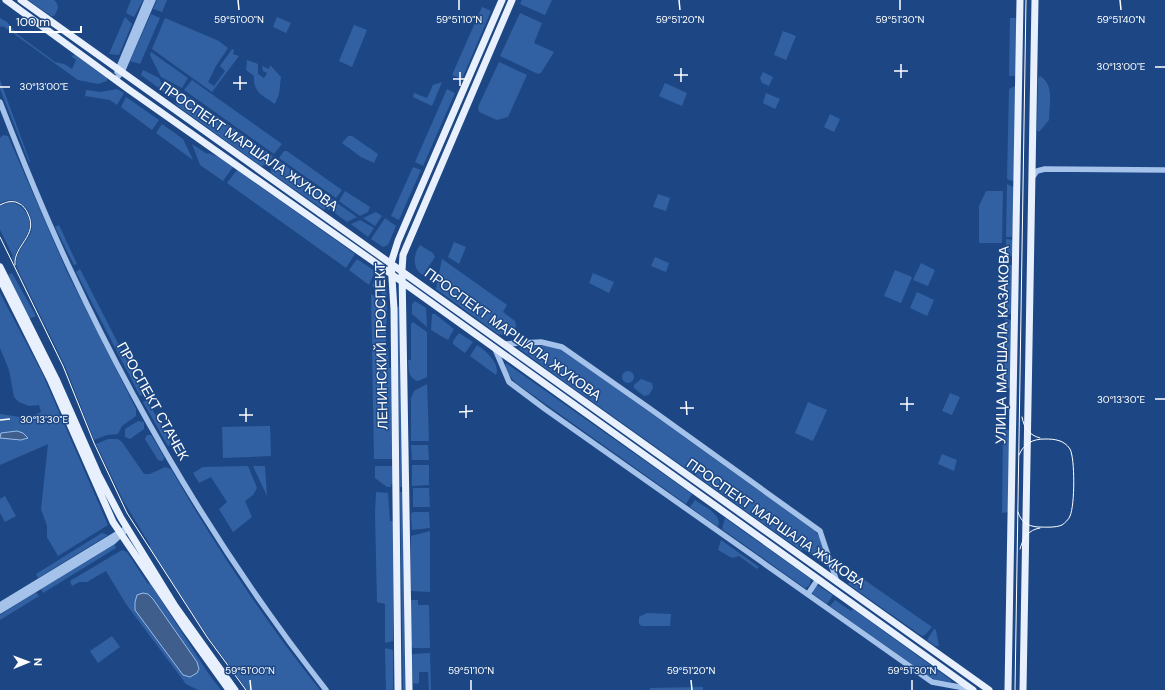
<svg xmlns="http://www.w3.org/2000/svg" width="1165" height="690" font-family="'DM Sans',sans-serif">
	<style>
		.green { fill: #3161a2 }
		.water { fill: #405e8b; stroke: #98bcec }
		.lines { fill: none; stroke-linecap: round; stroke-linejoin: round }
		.minor { stroke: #a4c2ea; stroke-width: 5.5 }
		.major { stroke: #e8f0fe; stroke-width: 7 }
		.tram { stroke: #fff; stroke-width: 1 }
		.ticks { fill: none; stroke: #fff; stroke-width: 1.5 }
		.labels { text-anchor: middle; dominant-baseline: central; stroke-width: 3; stroke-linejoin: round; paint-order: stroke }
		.street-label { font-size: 14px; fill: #fff; stroke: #1d4784 }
		.ticks-label { font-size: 10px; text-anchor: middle; fill: #fff; stroke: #1d4784; stroke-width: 3; stroke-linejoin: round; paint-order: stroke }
	</style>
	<rect width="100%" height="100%" fill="#1d4784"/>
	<!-- green -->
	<path class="green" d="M28 0H54C60 5 58 10 54 16H51Z
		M131 0H143L134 17 126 13Z
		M157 0H167L162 12 153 9Z
		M522 0H552L545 15 520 4Z
		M482 7 491 11 462 79 452 75Z
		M520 13 542 23 534 43 554 52 541 73 538 74 500 56Z
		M151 14 160 18 140 64 130 61Z
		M125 17 132 24 119 55 109 54Z
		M277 17 291 23 286 33 273 27Z
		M0 18 7 22 17 34 55 62 64 64 72 69 76 60 71 56 75 55 107 78V81L98 84 78 80 3 26 2 27 0 26Z
		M165 18 219 41 228 48 216 66 208 82 214 86 225 71 220 66 232 49 234 50 233 54 239 56 212 92 152 49Z
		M1010 18H1018L1017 76H1009Z
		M354 25 367 30 352 67 339 61Z
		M783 31 796 36 786 60 774 55Z
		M151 52 188 78 182 88 161 77 150 55Z
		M247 60 258 64V74L264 78 267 73 263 71 262 66 269 69 270 66H271L281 77 279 94 275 104C263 95 253 93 254 76L246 70Z
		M499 62 527 75 508 117 497 120 479 112 478 107Z
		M143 70 159 78 167 94 141 75Z
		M763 72 773 77 769 86 762 83 760 78Z
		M1040 76C1055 85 1049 105 1049 120L1039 132 1037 130 1038 78Z
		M0 80 30 162H29L0 89Z
		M192 80 282 144 274 154 184 90Z
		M164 82 180 90 175 98 170 96Z
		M442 82 432 106 413 97 414 93 427 98 433 85Z
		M665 83 687 93 682 106 659 96Z
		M1017 85 1015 179 1012 181 1007 179 1009 89Z
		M117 89 124 93 117 105 110 100 85 96 86 90 101 92Z
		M447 89 455 93 423 166 415 162Z
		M183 93 273 156 267 165 261 166 175 104Z
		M766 93 780 99 775 109 763 103Z
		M126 97 159 120 152 130 121 107Z
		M830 114 840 119 834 132 824 127Z
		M162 124 183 139 193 160 156 133Z
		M3 135 8 136 67 272 136 409V416L122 426 118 434 107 435 94 440 65 366 17 268C11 245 42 239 29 213 27 208 23 204 18 202 12 199 6 200 0 203V138Z
		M348 136H352L378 154 374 163 361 157 342 143Z
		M192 144 207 154 208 153 221 158 233 167 223 181 200 165Z
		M284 151H287L342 190 336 198 279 158Z
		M278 160 335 201 329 210 326 208 324 210 271 173V169Z
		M413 167 421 170 399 220 391 216Z
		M237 170 355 254 346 268 227 183Z
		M1007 184 1015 188 1012 237H1006Z
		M345 191 370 207 368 212 360 216 339 201Z
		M986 191H1003L1002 243H979V206Z
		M658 194 670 198 666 211 653 207Z
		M11 202C18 204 23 207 26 213 39 234 14 243 14 262L12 257 13 256 0 230V206Z
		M337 203 357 217 347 222 332 211Z
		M376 212 382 216 375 226 363 218Z
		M385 218 396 226 388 245 383 247 371 239Z
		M360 220 374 228 368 237 351 224Z
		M59 225 77 264 74 265 55 227Z
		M1006 239 1014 240 1013 256 1006 257Z
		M454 242 466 247 459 264 448 257Z
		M420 245 433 253 435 257 423 275C412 269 413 254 420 245Z
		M655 257 669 263 666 272 651 266Z
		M357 259 375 271 369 285 349 270Z
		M442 259 507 305 503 312 515 321C519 333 508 337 498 334L436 289Z
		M921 263 935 270 928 286 913 280Z
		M1006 265H1013L1012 314H1005Z
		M80 269 144 394 140 396 76 272Z
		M895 270 912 277 901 303 884 296Z
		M12 273 36 316 29 319 8 275Z
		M593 273 614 282 609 293 589 283Z
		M377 274 386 284 387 298 372 286Z
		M917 292 934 300 927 316 910 308Z
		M0 293 42 373 108 525 58 556 47 537V526L41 509 48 444 0 465V414L27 418 41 412 39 405 29 406 19 402 14 397 9 370 0 348Z
		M371 294 387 304 386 344 372 345Z
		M415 301 426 308 427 327 412 314V304Z
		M397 307H399L403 487H400Z
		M432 314H435L454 329 448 340 431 330Z
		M1005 318 1012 321 1011 388H1004Z
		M413 322 427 332V377L418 381C408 378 409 370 408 360H411V324Z
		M459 333 473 342 465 353 453 344V341Z
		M477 345C485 350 501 364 496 375L470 356Z
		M521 345 550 346 562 349 815 531 821 539 830 564 828 567 803 549 802 551 555 375 521 350 519 349Z
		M372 348H388L389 368H391L392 459H374Z
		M506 363 692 494 686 504 516 383C511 378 504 370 506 363Z
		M622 377a6 6 0 1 1 12 0a6 6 0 1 1-12 0Z
		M641 379 652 383 653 388 649 395 644 396 634 388V385Z
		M427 384 429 441H411V398L414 391Z
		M950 393 960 397 952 415 942 411Z
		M147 400 172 444 168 446 143 402Z
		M808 402 827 410 813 441 795 433Z
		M138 421 144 422V429L130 439 125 437V429Z
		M270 426 271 456 223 458 222 427Z
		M1003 430H1010L1009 512 1002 513Z
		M147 435H151L164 457 163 461 158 460 145 439Z
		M108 439H118L122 442 144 474H150L165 467 171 469C215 546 265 621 320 690H247L208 637 149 547 150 545 124 502 96 444Z
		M411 445H428L429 460H412Z
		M942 454 957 460 954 471 938 464Z
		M412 465H429V485L412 486Z
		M248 466 257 488 253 495 245 501 252 517 233 532 219 509 227 502 211 477 199 483 193 473 203 467Z
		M253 466H265L267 496Z
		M375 466H392L393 484H391V487H387L375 478Z
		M413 488H429L430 507H413Z
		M376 492 388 493 390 521H393V641L385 643V604L377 602 375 514Z
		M400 492H403L405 690H403Z
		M5 496 16 516 5 522 0 513V499Z
		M695 500C703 506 723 514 718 527L690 507Z
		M413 512H429L430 528 412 530 411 514Z
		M725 518 811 579 809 586 805 588 722 529Z
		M430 531V592L411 591V536Z
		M102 533 108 535 38 578 36 574Z
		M721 540 759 567 757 569 739 556 732 558 718 550Z
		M114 544 116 548 43 593 41 589Z
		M122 550 127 552 148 584 150 583 208 673 221 690H198L186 684 126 604 106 571 87 582H79L72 586 70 581Z
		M856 574 932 627 925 635 922 636 848 584Z
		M817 585 833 595 827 604 813 594V589Z
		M36 592 39 596 0 620V615Z
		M411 600H418V605H429L430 648H413L411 646Z
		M835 600 851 611 853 609 951 680V682L936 680 928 676 830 606Z
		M647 613 671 614 670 626H642L639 624V617Z
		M934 629 936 630 939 646H935L927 640Z
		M112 636 120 647 98 663 90 651Z
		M385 648 393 650V690H386Z
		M430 653 431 690H429L428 672H419V683L416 684 413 683 412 655 413 654Z
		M703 687V690H650V688Z"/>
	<!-- water -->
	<path class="water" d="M17 431 23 433 28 438 21 440 0 438 1 433Z
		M143 593 148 594 153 599 197 662 199 669 197 673 190 677 183 675 135 610V602L137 595Z"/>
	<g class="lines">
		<!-- minor -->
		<path class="minor" d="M117 72 147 0
			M116 79 122 72 153 0
			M0 102C22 159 45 216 71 271 140 419 225 561 326 690
			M1032 178 1037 171 1045 169 1165 170
			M504 344 541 342 562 347 649 408 820 531 837 582
			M495 349 509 382 545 409 932 682 970 689
			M808 594 818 579
			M0 605 123 530
			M0 611 113 542 127 529"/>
		<!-- major -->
		<path class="major" d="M6 0 128 89 380 266 973 690
			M21 0 989 690
			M0 267 56 379 98 474 121 518 175 606 235 690
			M0 279 51 381 113 522 186 630 229 690
			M398 690 394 309 391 263 398 241 502 0
			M409 690 402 270 403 255 512 0
			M1008 690 1020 0
			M1023 690 1035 0"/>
		<!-- tram -->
		<path class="tram" d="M0 205C6 202 12 200 18 203 23 205 26 209 28 214 39 236 13 245 15 265
			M0 237 63 366 94 443 127 513 207 637 246 690
			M1022 417C1024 428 1029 435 1040 438
			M1018 512C1021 522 1027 526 1038 527 1045 527 1055 528 1062 525 1065 523 1069 519 1070 516 1075 505 1075 458 1070 449 1064 440 1055 439 1045 439 1033 439 1024 443 1019 455
			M1020 549C1023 538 1028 530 1040 528
			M1015 690 1026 0"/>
	</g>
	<!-- ticks -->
	<path class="ticks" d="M238 0 239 10M459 0V10M679 0 680 10M900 0V10M1120 0 1121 10M901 64V78M1155 67H1165M681 68V82M894 71H908M460 72V86M674 75H688M240 76V90M453 79H467M233 83H247M0 87H10M907 397V411M1155 399H1165M686 401 687 415M900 404H914M466 405V418M246 408V422M680 408H694M459 412 473 411M239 415H253M0 420 10 419M250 680 251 690M471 680V690M691 680 692 690M912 680V690"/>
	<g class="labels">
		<!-- street labels -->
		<g class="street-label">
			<text transform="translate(249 146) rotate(35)">ПРОСПЕКТ МАРШАЛА ЖУКОВА</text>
			<text transform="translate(513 334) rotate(36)">ПРОСПЕКТ МАРШАЛА ЖУКОВА</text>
			<text transform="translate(1002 345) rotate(-89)">УЛИЦА МАРШАЛА КАЗАКОВА</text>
			<text transform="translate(381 346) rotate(-91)">ЛЕНИНСКИЙ ПРОСПЕКТ</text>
			<text transform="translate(153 401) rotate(61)">ПРОСПЕКТ СТАЧЕК</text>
			<text transform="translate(776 523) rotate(35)">ПРОСПЕКТ МАРШАЛА ЖУКОВА</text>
		</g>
	</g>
	<g class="ticks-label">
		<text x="239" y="23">59°51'00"N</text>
		<text x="459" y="23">59°51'10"N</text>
		<text x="680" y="23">59°51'20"N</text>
		<text x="900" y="23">59°51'30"N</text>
		<text x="1121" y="23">59°51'40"N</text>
		<text x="1121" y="70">30°13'00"E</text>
		<text x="44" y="90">30°13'00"E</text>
		<text x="1121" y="403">30°13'30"E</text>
		<text x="44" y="423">30°13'30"E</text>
		<text x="250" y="674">59°51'00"N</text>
		<text x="471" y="674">59°51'10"N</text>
		<text x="691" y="674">59°51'20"N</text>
		<text x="912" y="674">59°51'30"N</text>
	</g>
	<!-- north arrow -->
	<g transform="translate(28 662) rotate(89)" stroke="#1d4784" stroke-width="3" paint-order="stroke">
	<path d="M0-3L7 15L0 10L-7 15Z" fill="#ffffff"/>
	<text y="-6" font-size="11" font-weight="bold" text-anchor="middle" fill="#ffffff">N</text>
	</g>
	<!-- scale -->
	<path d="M10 26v6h71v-6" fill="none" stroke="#ffffff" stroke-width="2"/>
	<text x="16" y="26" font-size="12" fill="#ffffff" stroke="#1d4784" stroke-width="3" paint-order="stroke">100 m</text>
</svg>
